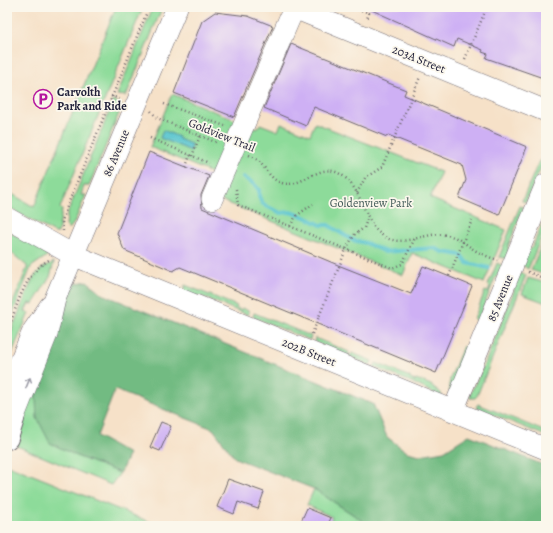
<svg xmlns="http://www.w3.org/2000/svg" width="553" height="533" font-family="Alegreya,serif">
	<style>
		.green { fill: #8ddb9a; stroke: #587e6a }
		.forest { fill: #72bb82; stroke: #4a6e5e }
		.water { fill: #57c4ce; stroke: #3c7384 }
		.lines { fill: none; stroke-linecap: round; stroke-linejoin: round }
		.stream { stroke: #57c4ce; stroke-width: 4 }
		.building { fill: #ceb0f4 }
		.minor-casing { stroke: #6c656c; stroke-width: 22 }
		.major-casing { stroke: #6c656c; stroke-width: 24 }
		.path { stroke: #6c656c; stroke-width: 2.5; stroke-dasharray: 1 3; stroke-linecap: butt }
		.minor { stroke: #fff; stroke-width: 21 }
		.major { stroke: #fff; stroke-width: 22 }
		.oneway { stroke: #9c9ca7 }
		.labels { text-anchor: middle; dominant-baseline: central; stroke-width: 3.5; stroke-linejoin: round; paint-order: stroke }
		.street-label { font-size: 12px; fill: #22223b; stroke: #fbf7ec }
		.poi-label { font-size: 12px; font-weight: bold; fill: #22223b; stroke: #fbf7ec; text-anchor: start }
		.park-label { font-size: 12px; fill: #425a58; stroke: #fbf7ec }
	</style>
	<rect width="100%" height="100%" fill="#fbf7ec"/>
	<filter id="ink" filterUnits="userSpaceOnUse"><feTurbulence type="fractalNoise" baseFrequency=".025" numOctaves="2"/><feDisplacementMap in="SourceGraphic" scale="8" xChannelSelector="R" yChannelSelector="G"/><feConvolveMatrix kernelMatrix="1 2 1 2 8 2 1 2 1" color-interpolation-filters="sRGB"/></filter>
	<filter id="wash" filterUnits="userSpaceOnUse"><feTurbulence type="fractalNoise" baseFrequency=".012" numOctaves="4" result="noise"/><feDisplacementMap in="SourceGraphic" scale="16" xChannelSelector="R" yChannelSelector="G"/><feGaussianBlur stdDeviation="0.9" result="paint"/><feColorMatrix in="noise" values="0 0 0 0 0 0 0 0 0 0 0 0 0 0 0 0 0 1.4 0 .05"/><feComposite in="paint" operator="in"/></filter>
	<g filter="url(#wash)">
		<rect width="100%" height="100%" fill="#f6e1c8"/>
		<!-- green -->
		<path class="green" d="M116 7H143L60 208 62 210 58 233H55L7 207V191L34 207Z
			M153 7 162 8 126 96 117 95Z
			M172 94 257 129 260 124 278 131 281 123 310 135 315 123 441 172 430 198 506 230 484 283 412 253 403 275 218 199 226 179 150 147Z
			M114 100 122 106 89 186H84L81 195H86L74 223 69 229 66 226 67 214Z
			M546 143V160L542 165 526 202 522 201 539 161H541L543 156 541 155Z
			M520 206 524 207 508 246 509 259 499 257Z
			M546 214V226L528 269 521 264 523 257 533 246Z
			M7 231 48 251 50 254 31 267 7 328V318L27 268V266L7 249Z
			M543 241 546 242V275L531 270Z
			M54 262 50 277 33 304 29 303 25 311 29 313 9 360 7 358V341L33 278 41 269Z
			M497 263 501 265 504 270 495 278 478 321 474 319 485 291 488 292 490 287 488 285Z
			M517 273 526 275 477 396 475 398H470V394L485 363 514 291V281Z
			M528 278 546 283V303L522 294Z
			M185 285 237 306 236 308 241 310 242 308 249 311 248 315 203 297 183 294Z
			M254 313 311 336 310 340 253 317Z
			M315 338 349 352 348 355 350 356 352 353 372 361 370 365 314 342Z
			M463 346 467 348 461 362 462 369 451 393 449 390 450 379Z
			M376 363 410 377V379L415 381 416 379 431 385 441 393 442 397 411 382 374 367Z
			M35 379 51 443 79 457 120 473 111 485 12 444Z
			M478 404 546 432V436L480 409 476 407Z
			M8 465 160 526H7Z
			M314 489 360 519 368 526H329L332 517 307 505Z"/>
		<!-- forest -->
		<path class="forest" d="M87 281 102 294 373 404 387 437 407 452 420 455 444 451 469 435 546 466V526H368L360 519 314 489 235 458 213 429 115 390 97 436 129 454 120 473 79 457 50 443 37 418 35 379 73 284Z"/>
		<!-- water -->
		<path class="water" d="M163 130 179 137V139L191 144V151L160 138Z"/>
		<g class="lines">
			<!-- stream -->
			<path class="stream" d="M243 177 254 184 259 190V197L262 203 268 207 281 213 290 212 305 217 321 225H328L352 240 366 243 385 252 434 248 443 252 461 255 467 263 489 268"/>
		</g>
		<g id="blocks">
			<!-- building -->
			<path class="building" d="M365 7H527L537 11 538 7H546V79L486 58 488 54 482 52 483 50 457 39 454 47Z
				M215 12 248 16 273 26 234 117 174 93 202 21Z
				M291 44 406 90 404 95 527 147 499 215 459 198 466 180 462 165 388 135 387 137 314 107 306 126 264 108Z
				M149 152 209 176 201 195 202 208 338 265 411 294 423 266 472 286 436 373 180 267 173 271 124 250 117 233Z
				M161 422 171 426 160 451 150 447Z
				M228 479 264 492 258 509 238 502 234 514 217 507Z
				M307 508 331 518 327 526H299Z"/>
		</g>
	</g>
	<g filter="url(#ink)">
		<use href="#blocks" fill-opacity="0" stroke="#6c656c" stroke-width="1"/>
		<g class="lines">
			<!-- minor casing -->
			<g class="minor-casing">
				<path id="minor" d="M292 7 546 111
					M212 199 294 8
					M7 218 73 255 546 449
					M7 392 33 331 50 306
					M453 411 546 184
					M13 419 47 334 55 299 177 7"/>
			</g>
			<!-- major casing -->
			<g class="major-casing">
				<path id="major" d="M7 417 13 419 7 438"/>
			</g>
			<!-- path -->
			<path class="path" d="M354 7 369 13 367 19
				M465 59 487 7
				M111 96 120 99
				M164 104 225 126
				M151 111 157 118 218 143
				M150 138 209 163
				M249 155C265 161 267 179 282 183 303 189 319 161 340 174 365 189 363 227 387 238 405 247 427 231 446 235 460 237 467 246 478 252 484 255 491 258 498 260
				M192 156 200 136
				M186 167 190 155
				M236 189 238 205 392 268 402 264 415 238
				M357 193 365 178 382 167 420 77
				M290 226 296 216 313 204
				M63 231 62 221 66 209 149 7
				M528 272 546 279
				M449 276 472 220
				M7 332C17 307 24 273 49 260
				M312 334 347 247 355 234 364 228 368 217"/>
			<!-- minor -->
			<use href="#minor" class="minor"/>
			<!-- major -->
			<use href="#major" class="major"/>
		</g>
		<!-- one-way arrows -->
		<defs><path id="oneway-shaft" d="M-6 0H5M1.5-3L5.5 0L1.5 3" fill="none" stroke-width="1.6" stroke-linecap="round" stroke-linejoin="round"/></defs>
		<use class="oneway" href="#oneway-shaft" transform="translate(28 383) rotate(-68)"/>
	</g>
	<!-- icons -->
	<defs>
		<g id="parking-ring" transform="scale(1)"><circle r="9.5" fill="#fbf7ec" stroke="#b5179e" stroke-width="1.5"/><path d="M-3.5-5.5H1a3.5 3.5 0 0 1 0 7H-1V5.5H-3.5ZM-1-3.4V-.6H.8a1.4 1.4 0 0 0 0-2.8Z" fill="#b5179e"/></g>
	</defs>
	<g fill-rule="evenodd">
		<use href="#parking-ring" x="43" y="99"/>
	</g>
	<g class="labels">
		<!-- street labels -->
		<g class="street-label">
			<text transform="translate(419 59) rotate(22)">203A Street</text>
			<text transform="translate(222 135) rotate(22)">Goldview Trail</text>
			<text transform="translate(116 153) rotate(-67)">86 Avenue</text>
			<text transform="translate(500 298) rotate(-68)">85 Avenue</text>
			<text transform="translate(309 352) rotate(22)">202B Street</text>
		</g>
		<!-- poi labels -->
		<g class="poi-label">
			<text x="57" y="92">Carvolth<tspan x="57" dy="14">Park and Ride</tspan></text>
		</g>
		<!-- park labels -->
		<g class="park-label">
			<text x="371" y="203">Goldenview Park</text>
		</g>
	</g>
	<!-- margin -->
	<rect width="553" height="533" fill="none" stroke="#fbf7ec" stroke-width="24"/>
</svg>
